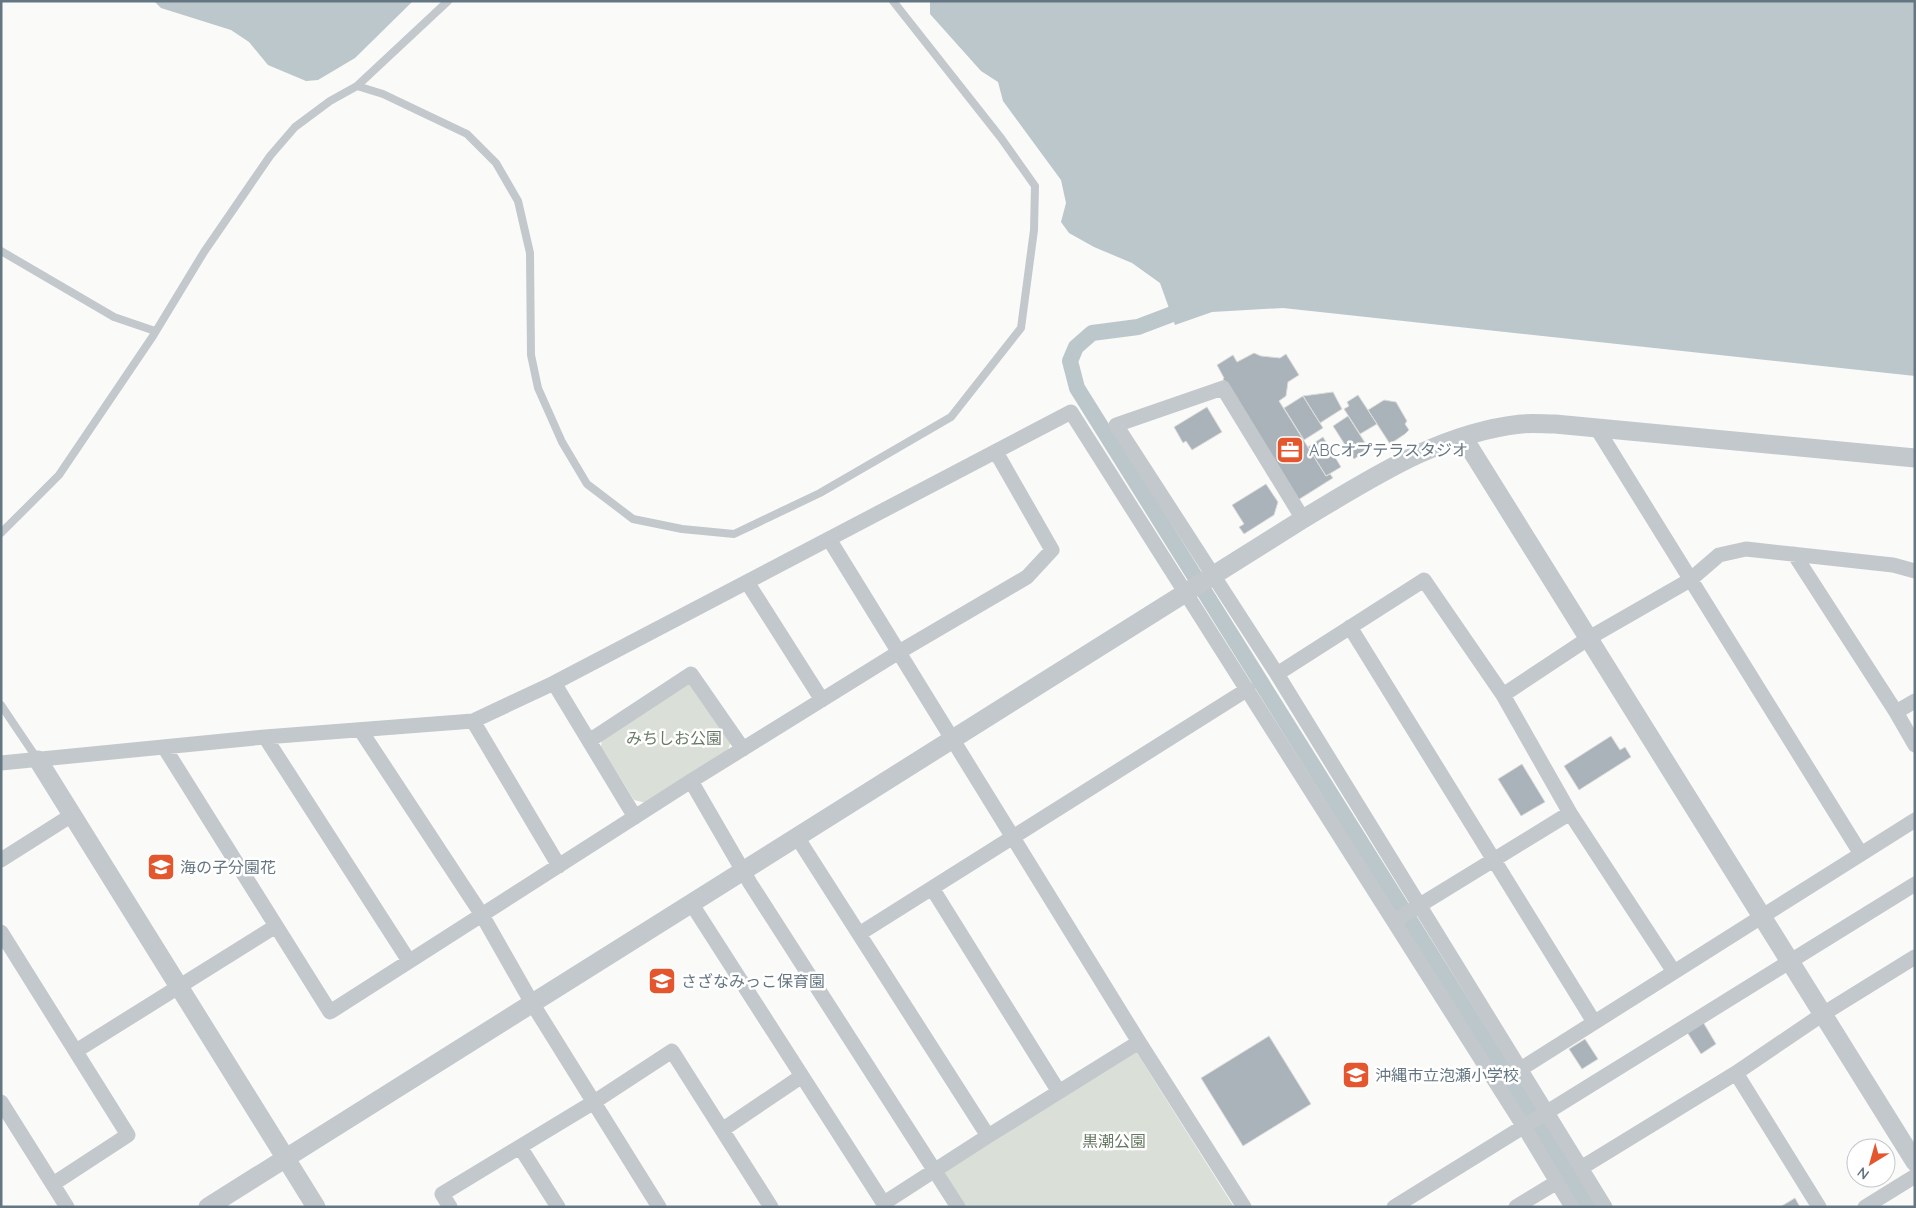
<svg xmlns="http://www.w3.org/2000/svg" width="1916" height="1208" font-family="Quicksand,'Noto Sans JP',sans-serif">
	<style>
		.green { fill: #dadfd7 }
		.water { fill: #bbc7cb }
		.lines { fill: none; stroke-linecap: round; stroke-linejoin: round }
		.canal { stroke: #bbc7cb; stroke-width: 16 }
		.building { fill: #aab3b9; stroke: #dcdcda }
		.service { stroke: #c3c8cc; stroke-width: 8 }
		.minor { stroke: #c3c8cc; stroke-width: 15 }
		.tertiary { stroke: #c3c8cc; stroke-width: 19 }
		.labels { text-anchor: middle; dominant-baseline: central; stroke-width: 5; stroke-linejoin: round; paint-order: stroke }
		.poi-label { font-size: 16px; fill: #657683; stroke: #fff; text-anchor: start }
		.park-label { font-size: 16px; fill: #687a64; stroke: #fff }
	</style>
	<rect width="100%" height="100%" fill="#fafaf8"/>
	<!-- green -->
	<path class="green" d="M684 682 695 686 731 740 727 754 646 803 634 800 601 747 602 737Z
		M1135 1050 1234 1207H963L941 1172Z"/>
	<!-- water -->
	<path class="water" d="M154 1H413L355 58 318 80 306 81 268 65 249 42 231 30 161 8Z
		M930 1H1915V376L1283 308 1212 312 1175 325 1160 283 1132 263 1094 247 1069 233 1061 222 1066 203 1061 180 1003 101 998 82 981 71 930 14Z"/>
	<g class="lines">
		<!-- canal -->
		<path class="canal" d="M1175 313 1138 327 1092 333 1076 347 1070 361 1077 388 1589 1207"/>
	</g>
	<!-- building -->
	<path class="building" d="M1254 353 1261 356 1280 358 1286 354 1299 375 1288 382 1286 396 1279 401 1326 476 1330 474 1333 478 1298 500 1223 379 1224 378 1217 365 1233 355 1237 362Z
		M1333 392 1342 409 1320 423 1303 396Z
		M1358 395 1377 424 1360 434 1344 409 1349 406 1347 402Z
		M1303 396 1323 428 1304 440 1284 408Z
		M1384 400 1396 402 1407 421 1405 424 1409 430 1405 434 1390 444 1368 410Z
		M1207 407 1222 432 1192 450 1186 441 1183 443 1174 427Z
		M1348 416 1369 449 1354 459 1333 426Z
		M1323 437 1341 467 1326 476 1308 447Z
		M1266 484 1278 502 1274 515 1244 534 1239 527 1244 524 1232 505Z
		M1611 736 1620 750 1625 747 1631 757 1579 790 1564 766Z
		M1522 764 1545 802 1521 816 1498 779Z
		M1703 1022 1716 1044 1701 1054 1687 1032Z
		M1269 1036 1311 1104 1243 1146 1201 1078Z
		M1585 1039 1598 1059 1582 1069 1569 1049Z
		M1795 1198 1800 1207H1780Z"/>
	<g class="lines">
		<!-- service -->
		<path class="service" d="M357 86 383 94 467 134 496 163 518 201 530 253 531 355 538 388 562 442 587 484 633 519 682 529 734 534 820 493 951 417 1021 328 1034 230 1035 186 1001 138 893 1
			M1 251 114 317 155 331
			M1 533 59 475 153 336 204 252 270 156 295 127 330 101 357 86 448 1
			M1 705 38 760"/>
		<!-- minor -->
		<path class="minor" d="M1596 427 1861 854
			M1303 519 1223 388 1116 425 1277 674 1605 1207
			M829 539 1139 1042 1244 1207
			M1794 554 1896 712 1915 745
			M747 582 822 700
			M1350 627 1594 1022
			M1277 674 1424 580 1503 695 1570 813 1674 972
			M554 683 635 817
			M1503 695 1589 638 1690 580 1719 555 1746 549 1893 565 1915 571
			M1896 712 1915 701
			M473 721 559 866
			M361 731 482 915 532 1003 659 1207
			M265 737 409 961
			M589 741 691 674 743 749
			M164 747 330 1012 691 781 899 652 1027 577 1052 550 996 452
			M1 763 265 737 473 721 554 683 1071 412 1524 1127 1572 1207
			M691 781 750 883 958 1207
			M797 837 988 1136 1139 1042
			M1 860 72 815
			M932 888 1059 1092
			M691 903 886 1207
			M1394 921 1570 813
			M1 932 128 1135 53 1184
			M859 934 1248 689
			M76 1051 276 926
			M1519 1070 1915 820
			M1736 1073 1819 1207
			M1 1102 67 1207
			M722 1130 802 1076
			M520 1147 558 1207
			M1581 1168 1736 1073 1823 1014 1915 957
			M884 1203 988 1136
			M450 1207 442 1194 594 1102 672 1051 771 1207
			M1394 1207 1915 884
			M1516 1207 1557 1182
			M1865 1207 1915 1176"/>
		<!-- tertiary -->
		<path class="tertiary" d="M1463 437 1915 1162
			M38 760 316 1207
			M208 1207 1303 519C1372 478 1439 433 1521 424 1532 423 1544 424 1555 424L1915 458"/>
	</g>
	<!-- icons -->
	<defs>
		<g id="office-square" transform="scale(1.4375)"><rect x="-9" y="-9" width="18" height="18" rx="4" fill="#e4572e" stroke="#fff"/><path d="M-6-3h4V-5.5h4V-3h4V5H-6ZM-1-4.5V-3h2v-1.5ZM-6 0V1H6V0Z" fill="#fff"/></g>
		<g id="school-square" transform="scale(1.4375)"><rect x="-9" y="-9" width="18" height="18" rx="4" fill="#e4572e" stroke="#fff"/><path d="M0-5L7-2L0 1L-7-2ZM-4 1L0 2.5L4 1V4Q0 6-4 4Z" fill="#fff"/></g>
	</defs>
	<g fill-rule="evenodd">
		<use href="#office-square" x="1290" y="450"/>
		<use href="#school-square" x="161" y="867"/>
		<use href="#school-square" x="662" y="981"/>
		<use href="#school-square" x="1356" y="1075"/>
	</g>
	<g class="labels">
		<!-- poi labels -->
		<g class="poi-label">
			<text x="1309" y="450">ABCオプテラスタジオ</text>
			<text x="180" y="867">海の子分園花</text>
			<text x="681" y="981">さざなみっこ保育園</text>
			<text x="1375" y="1075">沖縄市立泡瀬小学校</text>
		</g>
		<!-- park labels -->
		<g class="park-label">
			<text x="674" y="738">みちしお公園</text>
			<text x="1114" y="1141">黒潮公園</text>
		</g>
	</g>
	<!-- border -->
	<rect width="1916" height="1208" fill="none" stroke="#657683" stroke-width="5"/>
	<!-- north arrow -->
	<g transform="translate(1871 1163) rotate(217)"><circle r="24" fill="#ffffff" stroke="#c1c8cd"/>
	<path d="M0-4L9 19L0 12L-9 19Z" fill="#e4572e"/>
	<text y="-8" font-size="14" font-weight="bold" text-anchor="middle" fill="#657683">N</text>
	</g>
</svg>
